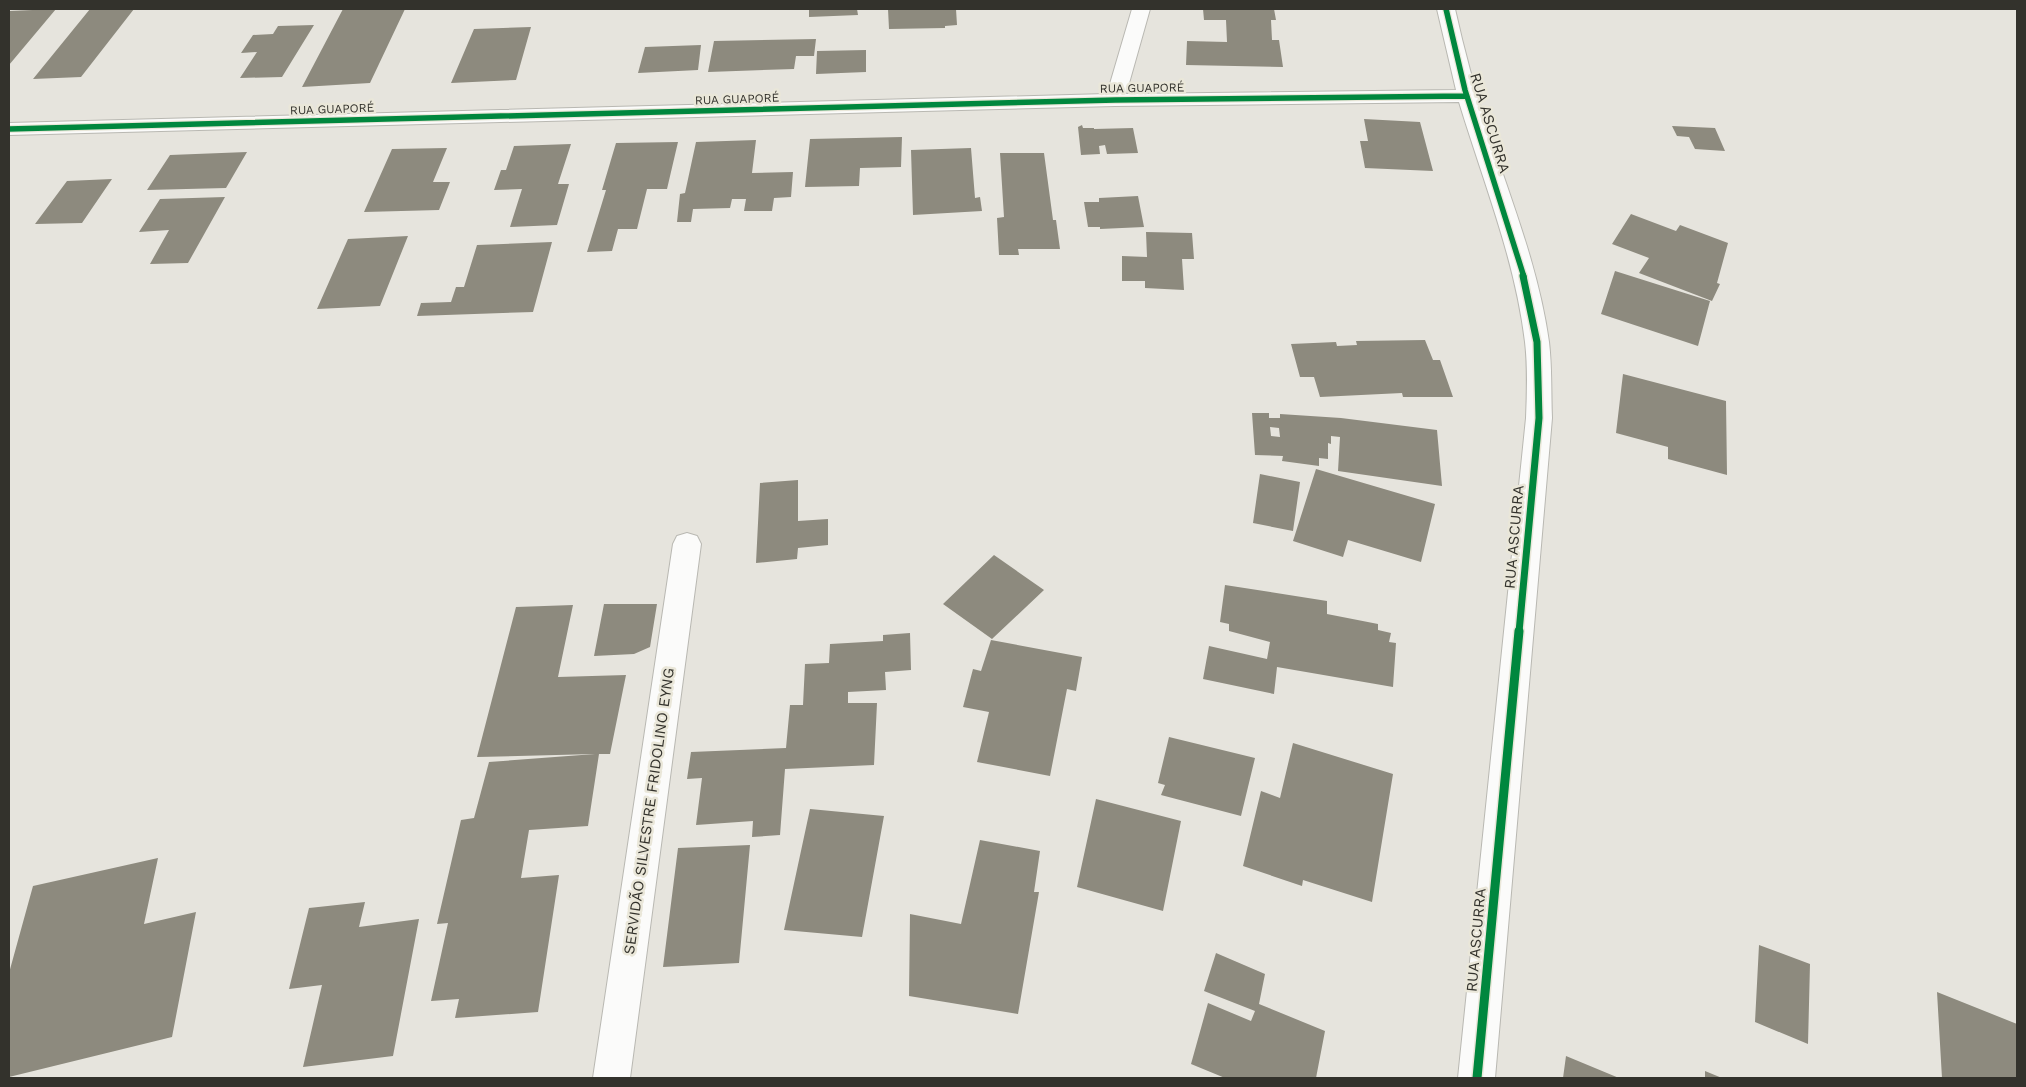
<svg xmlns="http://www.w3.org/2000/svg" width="2026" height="1087" font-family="'Work Sans',sans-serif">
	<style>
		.building { fill: #8d8a7e; fill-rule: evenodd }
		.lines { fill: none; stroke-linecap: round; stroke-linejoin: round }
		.street-casing { stroke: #b9b8b2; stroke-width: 2 }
		.street { fill: #fbfbfa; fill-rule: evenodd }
		.cycleway-far2-casing { stroke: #eae7d9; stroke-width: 8 }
		.cycleway-far1-casing { stroke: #eae7d9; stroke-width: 10 }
		.cycleway-casing { stroke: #eae7d9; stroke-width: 12 }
		.cycleway-far2 { stroke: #00873e; stroke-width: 5.5 }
		.cycleway-far1 { stroke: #00873e; stroke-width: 7 }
		.cycleway { stroke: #00873e; stroke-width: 9 }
		.labels { text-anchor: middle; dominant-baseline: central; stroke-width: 5; stroke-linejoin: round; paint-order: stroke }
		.far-street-label { font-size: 12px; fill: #33322c; stroke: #eae7d9 }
		.street-label { font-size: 15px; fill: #33322c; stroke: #eae7d9 }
	</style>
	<rect width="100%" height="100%" fill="#e6e4dd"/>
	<!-- building -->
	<path class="building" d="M56 9 9 65V11Z
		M90 9H134L81 77 33 79Z
		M343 9H405L370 83 302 87Z
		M809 9H857L858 15 809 17Z
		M888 9H956L957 25 945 26V28L889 29Z
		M1203 9H1274L1276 20H1271L1272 40H1279L1283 67 1186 65 1187 41 1227 42 1226 20H1204Z
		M314 25 282 77 240 78 257 52 241 53 253 35 273 34 278 26Z
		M531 27 516 80 451 83 474 29Z
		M816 39 814 56H796L794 69 708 72 714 41Z
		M701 45 698 70 638 73 645 47Z
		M866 50V72L816 74 817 51Z
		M1364 119 1420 122 1433 171 1365 168 1360 141H1368Z
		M1082 125 1083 128H1094V129L1133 128 1138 153 1107 154 1105 145 1099 146 1100 154 1081 155 1078 127Z
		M1672 126 1715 128 1725 151 1695 149 1689 137 1677 136Z
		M902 137 901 167 860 168 859 186 805 187 810 139Z
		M756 140 752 173 793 172 791 197 774 198 772 211H744L746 199H732L730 208 693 209 691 222H677L680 194 685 193 696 142Z
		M678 142 667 189H647L637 229H618L612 251 587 252 606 190H602L616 143Z
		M571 144 558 184H569L557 225 510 227 522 189 494 190 501 170H506L514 146Z
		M447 148 433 182H450L439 210 364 212 392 149Z
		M971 148 975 198 980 197 982 211 913 215 911 150Z
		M247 152 226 188 147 190 170 155Z
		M1000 153H1044L1053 220H1056L1060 249H1018L1019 255H999L997 218 1004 217Z
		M112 179 82 223 35 224 67 181Z
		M1138 196 1144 227 1100 229V227H1088L1084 202H1099V198Z
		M225 197 188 263 150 264 169 230 139 232 160 199Z
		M1631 214 1676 231 1680 225 1728 243 1717 283 1720 284 1712 301 1639 273 1649 258 1612 244Z
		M1146 232 1192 233 1194 259H1182L1184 290 1145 288V281H1122V256L1147 257Z
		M408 236 380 306 317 309 348 239Z
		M552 242 533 312 417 316 421 303 451 302 456 287H464L477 245Z
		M1615 271 1710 301 1698 346 1601 314Z
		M1425 340 1433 360H1440L1453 397H1403L1402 393 1320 397 1314 377H1300L1291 344 1336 342 1337 346 1357 345 1356 341Z
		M1623 374 1726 401 1727 475 1668 459V447L1616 433Z
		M1252 413H1269V418H1280V414L1341 418 1437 430 1442 486 1338 471 1340 437 1331 436V444L1328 443V459L1319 458V466L1282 461 1283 456 1255 455ZM1270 427 1279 428 1280 437 1271 436Z
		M1316 469 1435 504 1421 562 1348 540 1343 557 1293 541Z
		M1260 474 1300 482 1293 531 1253 523Z
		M798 480V521L828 519V545L798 548 797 559 756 563 760 483Z
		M994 555 1044 590 992 639 943 604Z
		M1225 585 1327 601V614L1378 624V630L1391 633 1389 642 1396 643 1393 687 1277 667 1274 694 1203 679 1209 646 1267 659 1270 642 1229 631V624L1220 622Z
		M604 604H657L650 647 634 654 594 656Z
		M573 605 558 677 626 675 610 754H599L588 826 529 830 521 878 559 875 538 1012 455 1018 459 999 431 1001 448 923 437 924 461 820 474 818 489 762 595 754 477 757 516 607Z
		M910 633 911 670 885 672 886 690 848 692V703H877L874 765 785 769 780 835 752 837 753 821 696 825 702 778 687 779 691 752 786 748 790 705H803L805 664 829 663 830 644 883 641V635Z
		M991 640 1082 657 1076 691 1067 689 1050 776 977 762 989 712 963 707 973 669 981 671Z
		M1169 737 1255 758 1241 816 1161 795 1165 785 1158 783Z
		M1293 743 1393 774 1372 902 1303 880 1302 886 1243 866 1261 791 1280 798Z
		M1096 799 1181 821 1163 911 1077 887Z
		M810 809 884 816 862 937 784 930Z
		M980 840 1040 851 1034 892H1039L1018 1014 909 996 910 914 961 924Z
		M750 845 739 963 663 967 678 848Z
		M158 858 144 924 196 912 172 1037 9 1077V973L33 886Z
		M365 902 359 927 419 919 393 1056 303 1067 322 985 289 989 309 908Z
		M1759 945 1810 964 1808 1044 1755 1022Z
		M1216 953 1265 974 1259 1004 1325 1031 1316 1078H1225L1191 1064 1208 1003 1251 1021 1255 1011 1204 991Z
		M1937 992 2017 1024V1078H1942Z
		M1566 1056 1619 1078H1563Z
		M1705 1071 1722 1078H1705Z"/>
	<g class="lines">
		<!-- street casing -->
		<g class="street-casing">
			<path id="street" d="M1132 9H1150L1126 94 1456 90 1437 9H1455C1464 50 1475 90 1488 130 1511 200 1539 269 1549 342 1552 367 1551 393 1552 418L1495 1078H1458L1526 418C1527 393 1528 367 1525 342 1515 259 1483 181 1459 102L1115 106 9 135V123L1107 94Z
				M687 533 697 536 701 544 630 1078H593L673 544 677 536Z"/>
		</g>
		<!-- street -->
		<use href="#street" class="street"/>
		<!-- cycleway-far2 casing -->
		<g class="cycleway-far2-casing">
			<path id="cycleway-far2" d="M1446 9 1465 90 1524 277
				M9 129 1115 100 1466 96"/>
		</g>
		<!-- cycleway-far1 casing -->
		<g class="cycleway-far1-casing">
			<path id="cycleway-far1" d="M1519 632 1539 418 1537 342 1523 276"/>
		</g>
		<!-- cycleway casing -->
		<g class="cycleway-casing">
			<path id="cycleway" d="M1477 1078 1519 631"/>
		</g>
		<!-- cycleway-far2 -->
		<use href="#cycleway-far2" class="cycleway-far2"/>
		<!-- cycleway-far1 -->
		<use href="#cycleway-far1" class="cycleway-far1"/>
		<!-- cycleway -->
		<use href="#cycleway" class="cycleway"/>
	</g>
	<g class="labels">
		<!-- far-street labels -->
		<g class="far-street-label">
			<text transform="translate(1142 88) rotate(-1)">RUA GUAPORÉ</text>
			<text transform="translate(737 99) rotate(-2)">RUA GUAPORÉ</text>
			<text transform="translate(332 109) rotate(-2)">RUA GUAPORÉ</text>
		</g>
		<!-- street labels -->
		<g class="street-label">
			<text transform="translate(1490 123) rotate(73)">RUA ASCURRA</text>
			<text transform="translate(1514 537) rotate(-85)">RUA ASCURRA</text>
			<text transform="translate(649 811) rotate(-82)">SERVIDÃO SILVESTRE FRIDOLINO EYNG</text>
			<text transform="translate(1476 940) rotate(-85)">RUA ASCURRA</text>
		</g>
	</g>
	<!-- border -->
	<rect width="2026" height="1087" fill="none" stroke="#33322c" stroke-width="20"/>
</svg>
